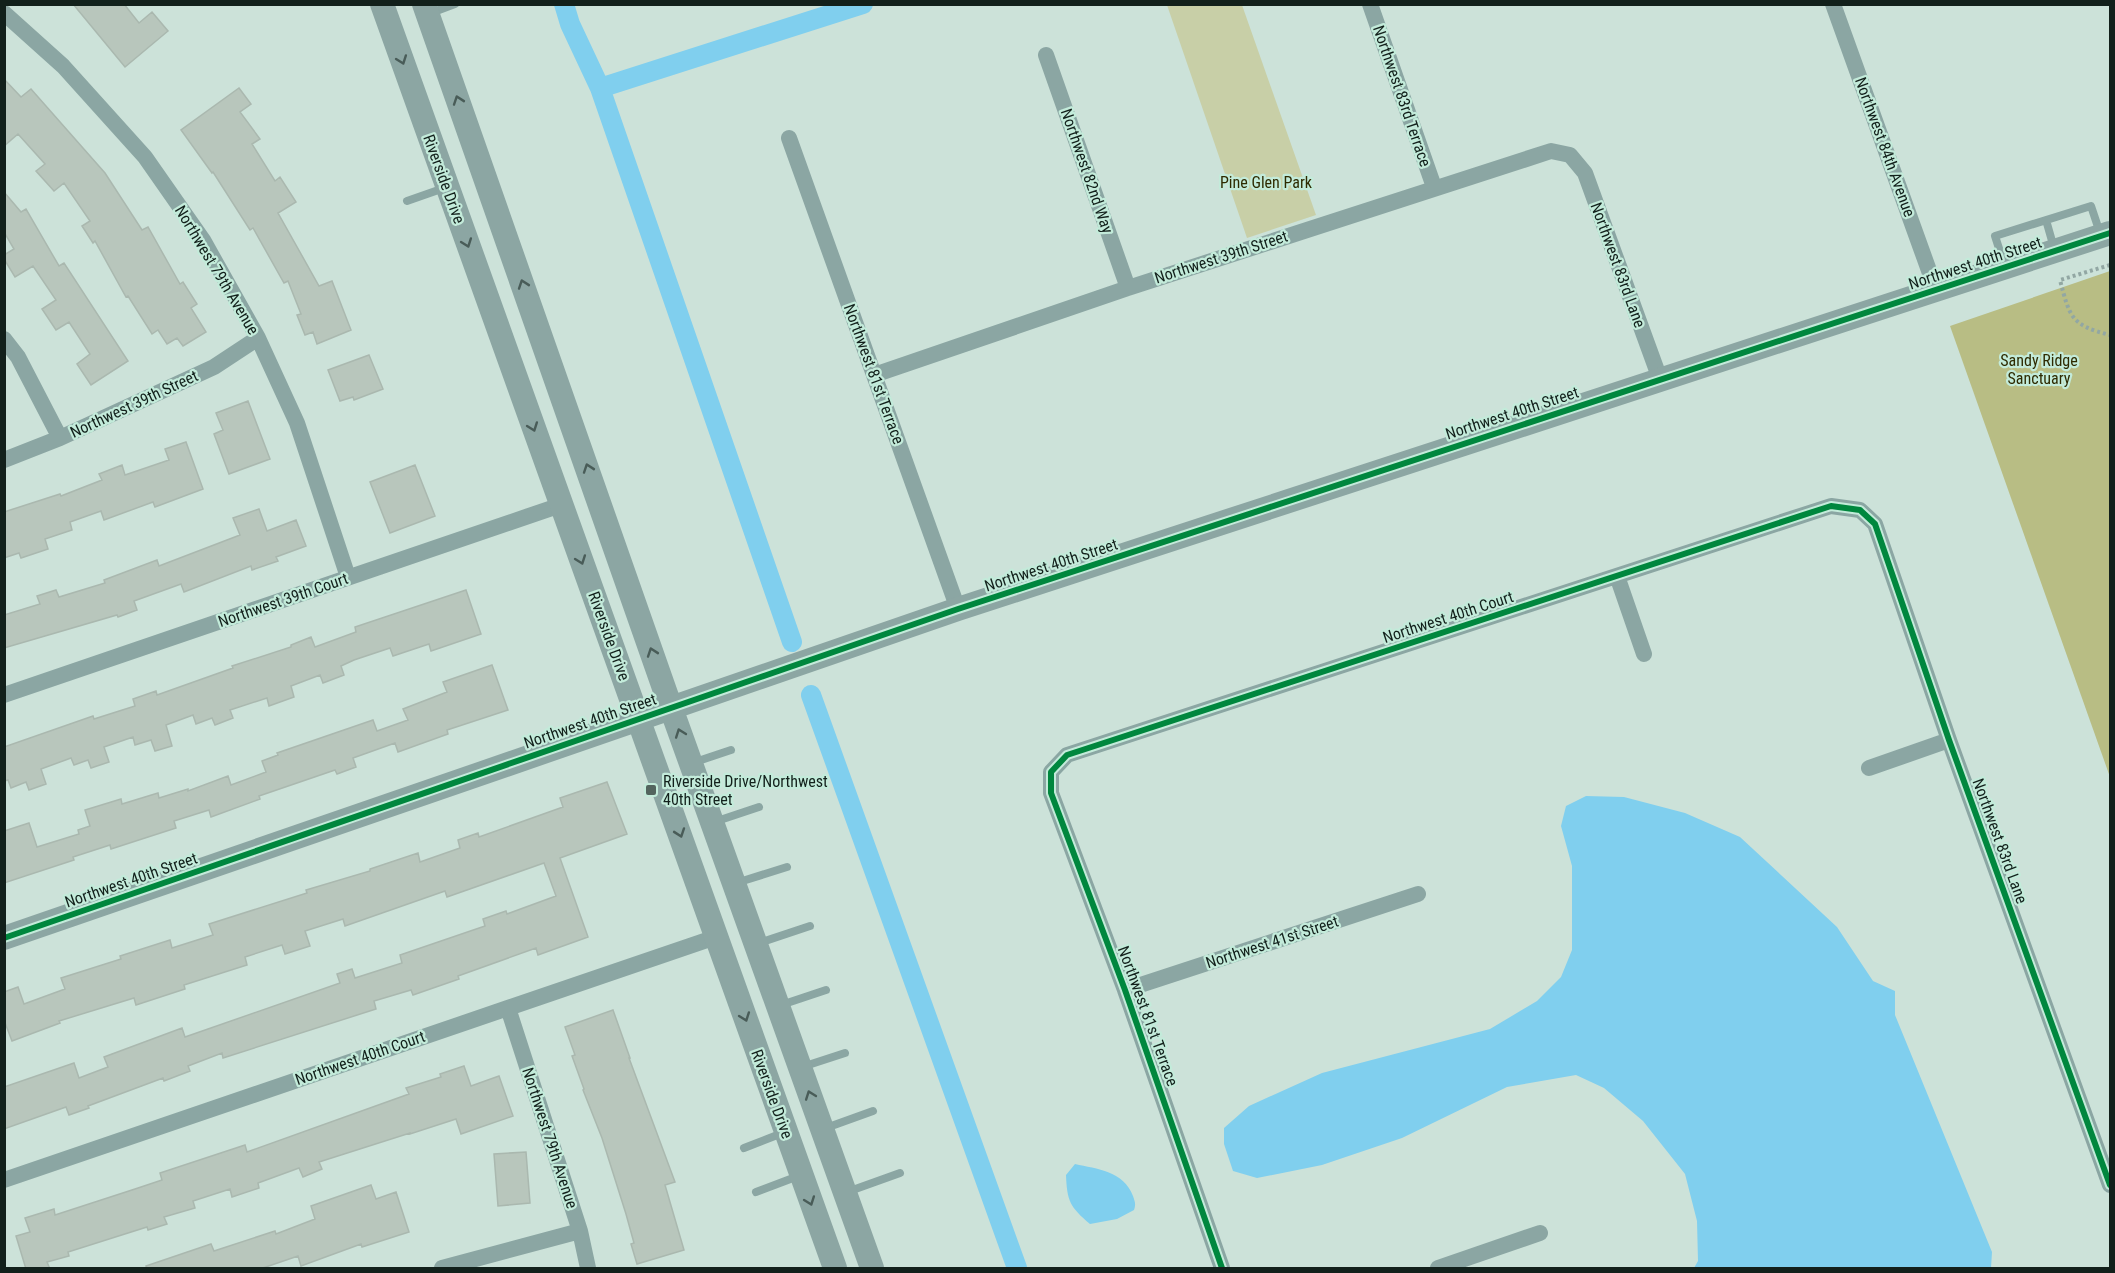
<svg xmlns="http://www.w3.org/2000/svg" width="2115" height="1273" font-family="'Roboto Condensed',sans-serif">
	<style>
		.green { fill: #c8cfa7 }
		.forest { fill: #b8bd84 }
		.water { fill: #80cfee }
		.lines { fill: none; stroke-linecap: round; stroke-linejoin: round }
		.canal { stroke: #80cfee; stroke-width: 20 }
		.building { fill: #b8c6bc; stroke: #aab8af; stroke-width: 1.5 }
		.path { stroke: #92a7a3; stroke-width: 4; stroke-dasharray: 3 3; stroke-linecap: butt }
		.lane { stroke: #8ba6a3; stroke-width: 8 }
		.street { stroke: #8ba6a3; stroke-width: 16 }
		.secondary { stroke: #8ca6a3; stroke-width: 24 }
		.cycleway-casing { stroke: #c3ebda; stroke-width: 10 }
		.cycleway { stroke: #00873e; stroke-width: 6 }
		.oneway { stroke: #495c58 }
		.poi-dot { fill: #53645e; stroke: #c3ebda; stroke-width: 2 }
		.labels { text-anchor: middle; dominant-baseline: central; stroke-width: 4.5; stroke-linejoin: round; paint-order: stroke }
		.street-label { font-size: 16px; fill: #12201b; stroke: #c3ebda }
		.park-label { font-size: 16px; fill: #2e2a00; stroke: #c3ebda }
		.poi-label { font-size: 16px; fill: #12201b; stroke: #c3ebda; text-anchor: start }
	</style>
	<rect width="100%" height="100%" fill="#cce2d9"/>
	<!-- green -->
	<path class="green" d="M1167 5H1242L1316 215 1247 238Z"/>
	<!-- forest -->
	<path class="forest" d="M2110 271V777L1950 326Z"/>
	<!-- water -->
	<path class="water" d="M1586 796 1624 797 1685 813 1740 837 1837 927 1873 981 1895 991V1015L1992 1252 1991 1268H1694L1698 1261 1697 1221 1685 1174 1643 1121 1604 1088 1576 1075 1507 1087 1402 1138 1322 1165 1257 1178 1233 1171 1224 1144V1128L1249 1106 1322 1073 1490 1029 1537 1001 1561 977 1572 950V866L1561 826 1566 806Z
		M1075 1164C1097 1169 1124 1171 1133 1196 1135 1202 1136 1204 1134 1210L1117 1219 1090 1224C1070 1207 1067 1201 1066 1175Z"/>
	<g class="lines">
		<!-- canal -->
		<path class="canal" d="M564 4 570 24 600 88 792 642
			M600 88 863 4
			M811 695 1017 1268"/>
	</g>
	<!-- building -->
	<path class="building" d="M73 4H124L139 23 152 12 168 31 125 67Z
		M4 79 21 97 31 89 105 173 142 230 148 227 180 284 183 282 197 304 191 308 206 332 183 346 177 338 167 344 158 330 152 334 128 296 126 297 95 241 93 243 82 226 90 221 64 183 54 191 36 171 45 164 18 134 4 146Z
		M239 88 251 104 240 112 260 139 252 144 275 181 280 177 296 202 278 213 319 286 332 281 351 330 317 344 313 332 305 335 297 315 301 314 288 281 284 283 253 228 250 230 213 172 212 173 181 130Z
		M4 192 21 212 26 209 59 266 64 263 128 361 91 385 77 364 90 354 69 322 56 330 42 309 56 300 33 266 15 277 4 259V255L14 249 4 232Z
		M369 355 383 389 354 400 353 397 340 401 328 370Z
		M248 401 270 459 229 474 214 434 223 430 216 413Z
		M186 442 203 489 155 507 153 502 104 520 101 511 70 522 72 530 45 539 48 549 21 558 19 553 4 558V512L60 494 61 496 102 480 99 474 122 465 125 475 169 460 165 449Z
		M415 465 435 516 390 533 370 482Z
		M259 509 267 531 296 520 306 546 276 557 278 561 252 570 251 566 184 592 181 584 134 601 137 610 118 617 117 615 4 648V615L40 604 37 596 56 590 59 597 105 583 104 580 157 560 159 566 240 535 233 518Z
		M466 590 481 634 431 651 429 644 393 656 390 648 354 660 341 666 344 675 323 683 320 675 291 686 294 697 269 706 267 698 230 710 233 718 215 725 212 718 196 724 193 715 166 725 172 746 155 751 151 740 135 745 133 737 104 747 109 762 91 768 88 760 74 765 71 758 41 769 46 784 29 790 26 782 11 788 8 780 4 781V747L93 716 94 719 135 706 133 699 156 691 157 695 233 668 232 666 291 647V645L311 637 315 647 356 632 355 627Z
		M492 665 508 710 447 730 448 734 398 752 395 743 353 758 356 767 337 774 335 770 259 796 260 799 211 817 209 810 174 821 176 828 111 849 110 845 73 857 74 860 4 883V831L29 823 37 847 79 834 78 830 90 826 85 810 121 799 122 804 158 793 159 798 188 789V791L228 776 231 785 266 772 262 761 278 755 277 753 373 720 377 731 408 720 403 709 447 692 443 682Z
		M607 782 627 834 560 858 588 937 538 955 536 948 458 976 459 979 413 995 411 990 374 1001 376 1009 223 1058 222 1053 188 1066 190 1071 164 1081 163 1078 88 1106 89 1108 69 1115 66 1107 4 1129V1087L74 1063 79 1078 108 1067 104 1057 182 1028 185 1037 340 983 337 974 352 969 355 978 402 963 400 955 485 926 483 919 506 911 507 914 556 896 544 863 447 897 445 891 345 926 343 919 305 931 310 946 285 954 282 945 245 957 247 965 184 985 185 989 136 1005 134 998 59 1021 60 1023 12 1041 4 1020V992L18 987 24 1004 65 989 61 978 121 959 120 956 170 940 172 948 213 935 209 924 307 893 306 890 370 871V869L418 853 420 862 460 848 458 840 478 833 479 837 563 807 560 798Z
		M613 1010 630 1058H629L675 1182 665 1185 684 1250 637 1264 631 1244 634 1243 626 1214 602 1138 583 1090 584 1089 572 1056 575 1055 565 1027Z
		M464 1066 471 1086 499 1076 513 1116 461 1134 456 1119 410 1134V1133L319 1162 322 1169 303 1177 299 1168 258 1183 259 1188 232 1197 230 1189 193 1201 195 1208 164 1217 167 1224 148 1230 147 1227 68 1252 69 1256 47 1262 50 1269H26L16 1236 30 1232 25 1218 54 1209 55 1215 135 1189 162 1180 160 1173 245 1145 247 1152 409 1094 406 1088 441 1077 440 1074Z
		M526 1152 530 1203 498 1206 494 1154Z
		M371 1185 376 1199 396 1192 409 1232 362 1247 361 1244 301 1266 298 1256 260 1269H147L146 1266 211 1244 214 1251 275 1231 276 1234 315 1219 311 1206Z"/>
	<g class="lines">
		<!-- path -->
		<path class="path" d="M2110 265 2060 280C2070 318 2071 325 2110 335"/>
		<!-- lane -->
		<path class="lane" d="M431 13 455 4
			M407 201 447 187
			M2046 220 2054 248
			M2004 264 1995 236 2091 206 2100 233
			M692 763 731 750
			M714 822 759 807
			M736 883 787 867
			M759 943 810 926
			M781 1005 826 990
			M802 1067 845 1053
			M823 1129 873 1111
			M744 1148 785 1132
			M756 1192 801 1175
			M847 1192 900 1173"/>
		<!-- street -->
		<path class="street" d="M1370 4 1434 187
			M1833 4 1936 290
			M4 13 63 66 145 157 203 240 258 338 297 423 348 577
			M1046 55 1128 288
			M789 138 958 609
			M4 339 18 357 60 438
			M874 375 1128 288 1551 151 1570 155 1585 173 1660 379
			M4 460 60 438 214 367 258 338
			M1617 576 1644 654
			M4 695 561 505
			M1869 768 1949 740
			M1125 990 1418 894
			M508 1008 580 1231 588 1268
			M4 1180 716 937
			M442 1268 580 1231
			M1222 1268 1125 990 1051 793V772L1067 755 1831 506 1860 510 1875 524 1949 740 2110 1185
			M1438 1268 1540 1233"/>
		<!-- secondary -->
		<path class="secondary" d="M382 4 835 1268
			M424 4 671 708 872 1268
			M4 938 958 609 2110 233"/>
		<!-- cycleway casing -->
		<g class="cycleway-casing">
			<path id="cycleway" d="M4 938 958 609 2110 233
				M1222 1268 1125 990 1051 793V772L1067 755 1831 506 1860 510 1875 524 1949 740 2110 1185"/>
		</g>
		<!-- cycleway -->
		<use href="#cycleway" class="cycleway"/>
	</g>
	<!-- one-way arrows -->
	<defs><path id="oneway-chevron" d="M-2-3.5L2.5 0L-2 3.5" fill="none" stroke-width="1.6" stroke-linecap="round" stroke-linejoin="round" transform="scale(1.5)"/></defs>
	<g class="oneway">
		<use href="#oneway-chevron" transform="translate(402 60) rotate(70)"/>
		<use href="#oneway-chevron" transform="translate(458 100) rotate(-109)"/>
		<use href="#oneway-chevron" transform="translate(467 243) rotate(70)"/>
		<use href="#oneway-chevron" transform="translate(523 284) rotate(-109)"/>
		<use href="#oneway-chevron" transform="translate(533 427) rotate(70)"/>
		<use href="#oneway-chevron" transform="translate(588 468) rotate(-109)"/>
		<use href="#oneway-chevron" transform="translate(581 560) rotate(70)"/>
		<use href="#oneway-chevron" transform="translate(652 652) rotate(-109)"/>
		<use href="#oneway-chevron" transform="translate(680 733) rotate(-110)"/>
		<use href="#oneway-chevron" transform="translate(680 833) rotate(71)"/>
		<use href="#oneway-chevron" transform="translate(745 1017) rotate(70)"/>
		<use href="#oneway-chevron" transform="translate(810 1095) rotate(-110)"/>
		<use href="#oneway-chevron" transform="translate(810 1201) rotate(70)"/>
	</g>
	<!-- markers -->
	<rect class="poi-dot" x="645" y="784" width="12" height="12" rx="3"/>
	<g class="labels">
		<!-- street labels -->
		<g class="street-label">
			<text transform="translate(1402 96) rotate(71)">Northwest 83rd Terrace</text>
			<text transform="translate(1885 147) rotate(70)">Northwest 84th Avenue</text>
			<text transform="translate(1087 171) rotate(71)">Northwest 82nd Way</text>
			<text transform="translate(444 179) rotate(70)">Riverside Drive</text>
			<text transform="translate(1221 257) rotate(-18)">Northwest 39th Street</text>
			<text transform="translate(1975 263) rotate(-18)">Northwest 40th Street</text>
			<text transform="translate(1618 265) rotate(70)">Northwest 83rd Lane</text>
			<text transform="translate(217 270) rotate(59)">Northwest 79th Avenue</text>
			<text transform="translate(874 374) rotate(70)">Northwest 81st Terrace</text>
			<text transform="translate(134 404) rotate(-25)">Northwest 39th Street</text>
			<text transform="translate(1512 413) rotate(-18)">Northwest 40th Street</text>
			<text transform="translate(1051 565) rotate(-18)">Northwest 40th Street</text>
			<text transform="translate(283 600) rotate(-19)">Northwest 39th Court</text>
			<text transform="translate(1448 617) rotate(-18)">Northwest 40th Court</text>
			<text transform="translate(609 636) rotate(70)">Riverside Drive</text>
			<text transform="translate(590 721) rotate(-19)">Northwest 40th Street</text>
			<text transform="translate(2000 841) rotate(70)">Northwest 83rd Lane</text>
			<text transform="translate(131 880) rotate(-19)">Northwest 40th Street</text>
			<text transform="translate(1272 942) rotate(-18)">Northwest 41st Street</text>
			<text transform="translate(1148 1016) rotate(70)">Northwest 81st Terrace</text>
			<text transform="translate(360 1058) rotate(-19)">Northwest 40th Court</text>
			<text transform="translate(772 1094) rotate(70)">Riverside Drive</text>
			<text transform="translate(550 1138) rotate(72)">Northwest 79th Avenue</text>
		</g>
		<!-- park labels -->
		<g class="park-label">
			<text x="1266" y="182">Pine Glen Park</text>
			<text x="2039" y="360">Sandy Ridge<tspan x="2039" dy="18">Sanctuary</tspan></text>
		</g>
		<!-- poi labels -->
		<g class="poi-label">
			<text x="663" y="781">Riverside Drive/Northwest<tspan x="663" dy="18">40th Street</tspan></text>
		</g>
	</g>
	<!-- border -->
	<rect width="2115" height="1273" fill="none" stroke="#12201b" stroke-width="12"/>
</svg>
